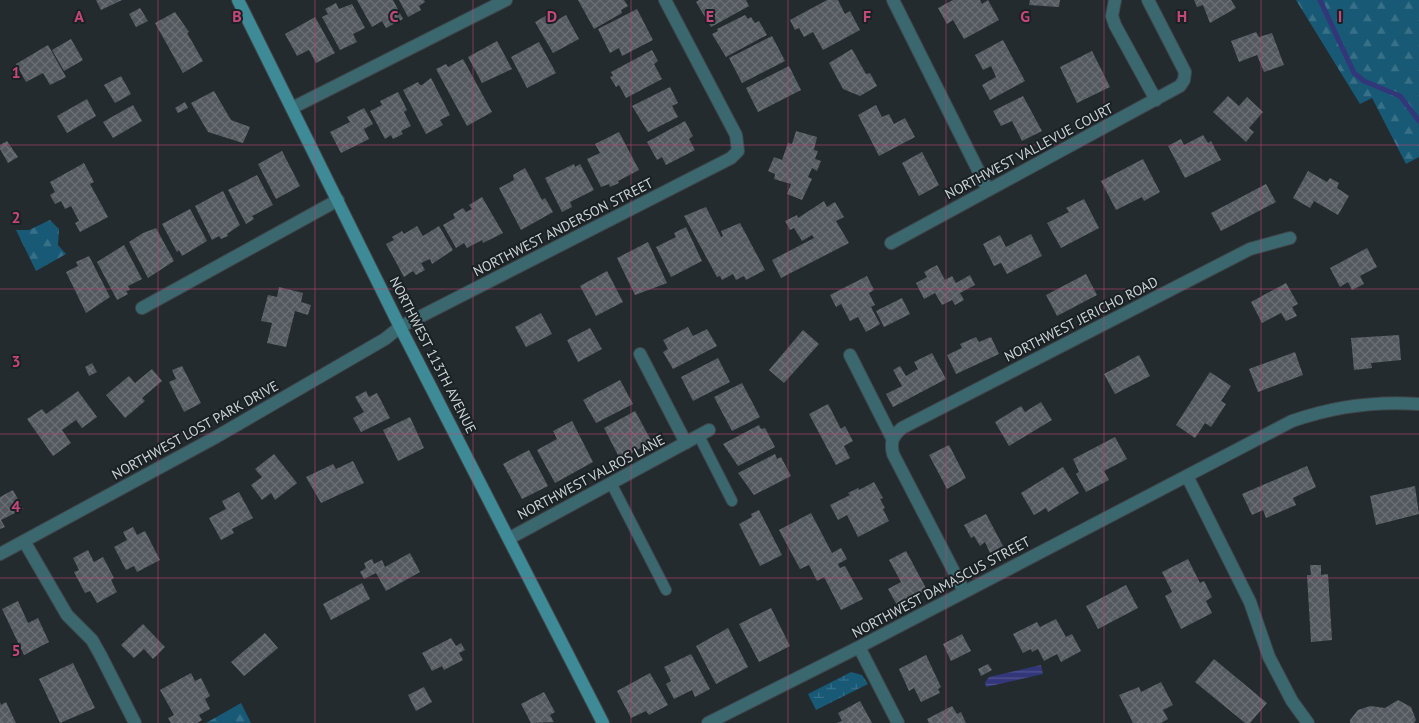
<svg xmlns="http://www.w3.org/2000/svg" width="1419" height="723" font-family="'PT Sans',sans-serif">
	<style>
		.forest { fill: url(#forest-firs) }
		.wetland { fill: url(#wetland-marsh) }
		.water { fill: url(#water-rules) }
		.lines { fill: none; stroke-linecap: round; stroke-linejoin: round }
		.stream { stroke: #33377a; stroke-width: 5 }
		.building { fill: url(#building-cross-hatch) }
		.lane-casing { stroke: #3f464a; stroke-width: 12 }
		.street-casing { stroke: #3f464a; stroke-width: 14 }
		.secondary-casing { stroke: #3f464a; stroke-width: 14 }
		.lane { stroke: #3b686f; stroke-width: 10 }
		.street { stroke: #3b686f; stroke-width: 12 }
		.secondary { stroke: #3e8a96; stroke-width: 12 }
		.grid { fill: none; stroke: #c5477a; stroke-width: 1; stroke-opacity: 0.55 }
		.labels { text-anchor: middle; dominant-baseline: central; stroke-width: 4; stroke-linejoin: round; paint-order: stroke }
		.street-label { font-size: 14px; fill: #ced3d5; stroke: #1a2125 }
		.grid-label { font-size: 16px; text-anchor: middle; font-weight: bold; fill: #c5477a; stroke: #1a2125; stroke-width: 4; stroke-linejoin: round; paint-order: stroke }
	</style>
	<defs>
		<pattern id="forest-firs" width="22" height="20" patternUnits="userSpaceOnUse" patternTransform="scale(1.25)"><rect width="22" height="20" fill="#185975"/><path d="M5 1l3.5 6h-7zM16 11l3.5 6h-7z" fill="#387088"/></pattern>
		<pattern id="wetland-marsh" width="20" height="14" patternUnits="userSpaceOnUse" patternTransform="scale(1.25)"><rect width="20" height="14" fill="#185975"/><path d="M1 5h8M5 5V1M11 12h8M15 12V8" fill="none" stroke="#387088"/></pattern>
		<pattern id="water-rules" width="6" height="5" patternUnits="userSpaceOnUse" patternTransform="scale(1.25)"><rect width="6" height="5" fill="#33377a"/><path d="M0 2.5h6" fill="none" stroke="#4f538c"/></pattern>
		<pattern id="building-cross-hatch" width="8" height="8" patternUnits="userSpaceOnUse" patternTransform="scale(1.25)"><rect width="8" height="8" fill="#54595f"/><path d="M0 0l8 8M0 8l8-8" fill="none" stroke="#6b7075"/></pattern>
	</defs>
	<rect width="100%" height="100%" fill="#242b2f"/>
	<!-- forest -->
	<path class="forest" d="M1296 0H1419V157L1406 164 1372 98 1360 104Z
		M50 220 59 229 58 245 66 254 36 271 16 230H29Z
		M241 703 251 723H206Z"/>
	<!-- wetland -->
	<path class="wetland" d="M851 672 862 675 868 684 816 710 808 694Z"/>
	<!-- water -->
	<path class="water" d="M1041 665 1043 674 986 687 985 682 989 677Z"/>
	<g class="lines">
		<!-- stream -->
		<path class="stream" d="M1320 0 1354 73 1364 81 1400 96 1419 121"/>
	</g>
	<!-- building -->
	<path class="building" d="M96 0H122L101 10Z
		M357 0H393L403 19 386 28 382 21 372 27Z
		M399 0H424L425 2 419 6 421 10 408 17Z
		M578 0H624L628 6 621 10 622 13 594 29Z
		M699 0H746L749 6 711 27 696 2Z
		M827 0H838L845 14 850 11 860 30 823 50 813 32 804 37 799 28 795 30 790 20Z
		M953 0H980L982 4 988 0 999 20 964 39 953 20 947 24 938 8Z
		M1030 0H1060L1059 7 1029 5Z
		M1194 0H1231L1236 8 1210 23 1203 5 1197 7Z
		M336 3 339 9 352 4 365 28 353 34 357 42 340 50 322 17 328 14 325 9Z
		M140 8 148 21 136 27 129 14Z
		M637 9 653 40 622 56 619 48 610 53 598 29Z
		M175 12 189 32 187 33 203 61 183 73 155 23Z
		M551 13 556 21 566 15 579 39 553 53 535 22Z
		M745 15 748 19 751 17 755 23 759 21 767 35 726 57 712 34 718 31 717 29Z
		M315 17 335 53 316 63 309 50 297 56 285 34Z
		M1256 32 1259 37 1272 33 1284 65 1264 72 1257 55 1239 62 1231 41Z
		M772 36 785 61 742 83 729 58Z
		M71 39 83 60 64 71 52 50Z
		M1003 40 1025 81 990 100 982 85 996 77 991 66 983 70 975 55Z
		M497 41 512 69 482 83 468 57Z
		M539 42 556 73 527 88 511 57Z
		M48 45 66 77 50 85 43 73 26 82 16 64Z
		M852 49 866 74 870 73 877 86 860 96 843 89 829 63Z
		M652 50 658 61 654 64 662 79 626 98 619 85 616 87 610 77 613 76 611 72Z
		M1092 51 1110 87 1077 103 1060 67Z
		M463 59 492 112 467 126 436 69 446 64 448 67Z
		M789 66 801 90 758 112 746 88Z
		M121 76 131 94 115 103 104 85Z
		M431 78 450 115 440 120 443 125 426 134 403 90 418 82 420 85H422Z
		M670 87 678 103 672 106 678 117 648 132 632 106Z
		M214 91 231 120 250 127 243 143 208 132 191 103Z
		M398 92 407 110 404 112 411 126 401 131 403 134 393 139 391 135 385 139 370 111 382 105 380 101Z
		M1023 96 1042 131 1022 141 1012 121 1001 126 993 111Z
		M1228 96 1239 106 1247 97 1263 112 1249 128 1254 132 1246 142 1213 112Z
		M87 99 96 116 67 133 57 116Z
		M185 102 188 108 178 113 175 108Z
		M133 105 142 121 113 138 103 122Z
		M876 105 882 117 889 114 894 124 905 118 915 137 879 156 858 115Z
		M364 108 373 124 364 129 369 139 341 153 330 132 350 122 347 117Z
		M685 121 693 136 689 139 695 150 666 165 662 157 657 160 647 142Z
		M796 131 817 137 814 150 818 151 815 159 821 161 817 171 812 168 808 177 812 179 802 200 787 194 791 184 774 179 775 174 768 171 774 157 782 160 788 143 792 144Z
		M619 132 639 170 618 181 619 183 610 187 609 184 601 187 587 159 600 153 595 144Z
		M1203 135 1208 143 1211 141 1221 160 1185 178 1168 146 1181 139 1184 145Z
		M7 141 18 157 8 163 0 149V145Z
		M282 151 300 186 276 199 258 164Z
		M922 152 939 185 919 196 902 163Z
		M1143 159 1160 192 1144 201 1142 197 1116 210 1101 181Z
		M84 163 94 182 90 184 108 217 80 232 75 223 79 221 71 206 65 209 61 201 55 204 50 195 55 192 50 182Z
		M574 164 575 167 580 164 594 190 570 202 572 207 562 212 545 178Z
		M525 168 542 200 545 198 553 212 521 230 499 188 514 180 513 175Z
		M1308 171 1327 182 1330 178 1339 183 1337 188 1349 196 1338 215 1314 201 1310 208 1293 198Z
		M257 175 273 205 252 216 254 219 246 224 228 190Z
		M1266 184 1276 202 1221 231 1211 213Z
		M223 191 240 225 227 234 228 236 221 239 219 236 212 240 195 206Z
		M482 197 503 233 483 243 482 240 467 248 464 243 456 248 443 225 455 218 453 214 463 208 466 212 472 209 469 205Z
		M1084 199 1099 228 1061 248 1047 223 1069 212 1066 208Z
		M824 201 827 207 835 202 844 217 836 221 849 243 781 278 772 260 814 238 812 235 802 241 794 228 790 230 785 221 797 215 798 218Z
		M706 207 721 237 723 236 721 231 740 223 765 270 746 280 744 276 736 280 733 274 722 280 720 276 717 277 684 216Z
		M190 209 207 241 182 256 179 250 177 252 162 224Z
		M417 226 423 236 439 226 453 250 432 264 430 259 421 263 425 270 416 275 413 271 404 277 386 244 394 240 392 237 402 231 404 234Z
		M686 227 702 261 671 277 656 247 676 237 674 233Z
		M156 228 174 261 148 278 129 242 143 233Z
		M1031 234 1042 256 1007 274 1001 263 994 266 983 244 1000 235 1006 247Z
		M648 242 667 283 635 295 617 258Z
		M124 245 142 279 128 286 130 290 126 291 128 294 117 300 97 262Z
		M1367 248 1377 267 1360 276 1364 284 1352 290 1348 282 1340 287 1330 268Z
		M89 256 110 297 86 313 66 272 78 266 76 262Z
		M937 265 945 280 952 276 956 283 970 275 975 285 960 293 964 300 955 305 952 300 942 305 935 293 924 299 916 283 927 277 924 272Z
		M607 271 623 302 596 316 580 286Z
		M1086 274 1097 295 1057 316 1046 295Z
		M867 276 874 290 869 293 875 305 871 307 880 324 866 332 858 317 850 321 841 304 836 307 830 295Z
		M1286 283 1298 304 1292 307 1297 316 1286 321 1281 313 1262 323 1251 302Z
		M279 287 303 293 301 302 311 305 308 315 295 311 286 347 267 343 272 323 261 321 268 295 277 297Z
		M902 298 910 314 884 327 876 311Z
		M541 313 552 334 526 347 515 327Z
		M688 327 693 336 707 329 717 346 673 369 663 352 668 349 663 340Z
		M590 328 602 349 578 362 567 340Z
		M803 330 819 344 784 383 769 370Z
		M1399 335 1401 360 1371 363 1372 368 1354 370 1351 338Z
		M976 337 979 342 991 337 999 354 956 374 947 355 962 348 960 344Z
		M1295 352 1303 375 1258 392 1249 369Z
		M932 353 946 379 893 407 886 394 902 386 893 370 900 366 906 376 918 369 914 362Z
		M1139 355 1150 376 1115 394 1104 374Z
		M718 358 730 382 693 401 681 377Z
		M92 363 97 372 89 376 85 367Z
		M182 366 201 403 184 412 169 382 176 379 172 370Z
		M152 369 162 381 142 398 145 401 125 418 106 395 129 376 135 383Z
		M1210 372 1231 386 1221 401 1226 404 1211 427 1205 423 1195 438 1176 425Z
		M620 380 633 404 596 423 583 400Z
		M742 383 760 417 732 431 714 397Z
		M78 391 97 417 82 428 76 420 62 430 71 443 53 456 27 419 42 409 46 414Z
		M366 391 369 397 377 393 390 418 361 432 353 418 364 412 355 397Z
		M1041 402 1052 420 1009 446 995 422 1021 406 1025 412Z
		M828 404 841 429 845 426 853 441 844 446 850 458 836 465 809 414Z
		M635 411 652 442 620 459 604 428Z
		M410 417 424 448 398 461 383 430Z
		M572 421 593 462 555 483 537 450 557 439 553 431Z
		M759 425 761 429 765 428 775 447 738 466 723 444Z
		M1115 437 1127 459 1104 471 1109 480 1086 492 1076 474 1079 472 1073 459Z
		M949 445 966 478 947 489 929 455Z
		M529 450 548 486 522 499 503 464Z
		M274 454 297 483 275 500 271 493 262 500 251 485 262 477 255 469Z
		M775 454 777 459 781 457 791 476 754 495 738 473Z
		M353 461 364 483 321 503 306 477 333 464 336 469Z
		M1307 466 1316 487 1293 498 1296 505 1266 518 1263 510 1252 515 1242 494Z
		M1063 467 1079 493 1048 512 1046 508 1034 515 1021 493Z
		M874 482 883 498 880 499 885 508 883 509 889 521 858 537 847 515 838 520 830 505 850 495 848 493 858 488 859 490Z
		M1415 486 1419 514 1376 525 1370 496Z
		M13 490 23 509 1 520 5 527 0 529V497Z
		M239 492 253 518 232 529 234 533 221 540 209 518 226 509 222 501Z
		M759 510 782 555 760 566 739 524 752 517 751 514Z
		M811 513 832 553 841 548 847 559 838 564 840 568 845 566 863 599 841 610 824 577 817 581 809 565 800 569 779 530Z
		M986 514 1003 546 990 553 985 542 980 546 974 536 971 538 964 525Z
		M133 527 137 535 145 531 160 560 137 572 134 566 126 570 114 547 127 540 123 532Z
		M88 550 94 562 103 557 114 578 111 580 117 592 97 603 90 591 85 593 74 572 79 570 73 558Z
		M906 551 927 590 897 605 888 589 901 582 889 560Z
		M410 553 420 572 386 591 376 573 364 579 360 572 366 568 364 563 372 559 374 564 382 560 385 567Z
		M1188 559 1200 583 1204 581 1212 597 1206 601 1212 613 1181 629 1165 596 1172 592 1162 572Z
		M1310 565H1321V575L1328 574 1332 640 1311 642 1307 575H1311Z
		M362 583 370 599 331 620 323 604Z
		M1126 585 1138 608 1098 629 1086 606Z
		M18 601 28 623 38 618 49 642 24 655 2 609Z
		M771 608 790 646 759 662 739 624Z
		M1056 619 1066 637 1072 634 1081 651 1061 662 1057 654 1044 661 1038 649 1032 652 1031 649 1023 653 1013 634 1037 622 1040 627Z
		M143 624 165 647 153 659 144 649 134 658 121 645Z
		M728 628 748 667 716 684 696 646Z
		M265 633 278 648 244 676 231 662Z
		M962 634 971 651 951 661 943 644Z
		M451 638 456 646 461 643 465 650 459 653 463 660 444 670 442 666 432 671 422 653Z
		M691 654 710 689 695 697 692 690 674 699 666 684 671 681 664 667Z
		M926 655 941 687 938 689 940 693 921 702 914 688 909 691 899 669Z
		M1214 659 1267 703 1250 723H1245L1195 682Z
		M73 663 95 708 60 723 39 679Z
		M988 664 992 670 981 676 978 669Z
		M191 673 195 681 201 678 210 696 205 699 210 709 199 715 202 720 197 723H171L168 718 174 715 160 690Z
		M650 673 668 705 649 715 646 711 631 718 617 691Z
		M1161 682 1173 705 1163 710 1168 719 1161 723H1133L1119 695 1139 687 1141 692Z
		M424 687 432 702 416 711 408 695Z
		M544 692 555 712 550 715 554 722 531 723 521 704Z
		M1398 700 1411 707 1416 720 1414 723H1350V720L1358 710 1370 706 1385 708Z
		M860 701 872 723H837L842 721 838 713Z
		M0 702 1 705 6 702 16 723H0Z
		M952 706 957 714 961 712 966 723H929L927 719Z"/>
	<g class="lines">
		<!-- lane casing -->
		<g class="lane-casing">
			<path id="lane" d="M699 436 732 501
				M611 483 666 590"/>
		</g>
		<!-- street casing -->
		<g class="street-casing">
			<path id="street" d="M893 0 988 190
				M1115 0 1112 16 1115 25 1156 100
				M292 108 506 0
				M891 243 1180 86 1184 80 1185 72 1148 0
				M142 308 338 200
				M640 354 686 443
				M850 355 892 438
				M1187 476 1250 602 1269 657 1292 701 1308 723
				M510 538 709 430
				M24 541 67 615 92 640 101 656 135 723
				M0 554 216 437 385 339 400 327 731 158 738 151 736 135 665 0
				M964 591 893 454C890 441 893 436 902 428L1250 249 1290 238
				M859 647 898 723
				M708 723 859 647 1292 421C1332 407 1377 401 1419 404"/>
		</g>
		<!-- secondary casing -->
		<g class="secondary-casing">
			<path id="secondary" d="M238 0 400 327 603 723"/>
		</g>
		<!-- lane -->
		<use href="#lane" class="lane"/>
		<!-- street -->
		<use href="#street" class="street"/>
		<!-- secondary -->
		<use href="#secondary" class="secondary"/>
	</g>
	<!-- grid -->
	<path class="grid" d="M158 0V723M315 0V723M473 0V723M631 0V723M788 0V723M946 0V723M1104 0V723M1261 0V723M0 145H1419M0 289H1419M0 434H1419M0 578H1419"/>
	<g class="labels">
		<!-- street labels -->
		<g class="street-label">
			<text transform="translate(1029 151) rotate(-28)">NORTHWEST VALLEVUE COURT</text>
			<text transform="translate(563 227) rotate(-27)">NORTHWEST ANDERSON STREET</text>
			<text transform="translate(1081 319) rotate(-27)">NORTHWEST JERICHO ROAD</text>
			<text transform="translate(433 355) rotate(63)">NORTHWEST 113TH AVENUE</text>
			<text transform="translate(195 430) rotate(-29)">NORTHWEST LOST PARK DRIVE</text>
			<text transform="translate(591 477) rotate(-28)">NORTHWEST VALROS LANE</text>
			<text transform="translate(941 587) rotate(-28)">NORTHWEST DAMASCUS STREET</text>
		</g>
	</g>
	<g class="grid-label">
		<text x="79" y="22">A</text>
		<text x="237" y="22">B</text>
		<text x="394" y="22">C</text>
		<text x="552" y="22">D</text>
		<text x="710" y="22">E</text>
		<text x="867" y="22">F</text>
		<text x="1025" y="22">G</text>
		<text x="1182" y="22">H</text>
		<text x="1340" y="22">I</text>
		<text x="16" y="78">1</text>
		<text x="16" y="223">2</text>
		<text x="16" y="367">3</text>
		<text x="16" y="512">4</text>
		<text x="16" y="656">5</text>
	</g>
</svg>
